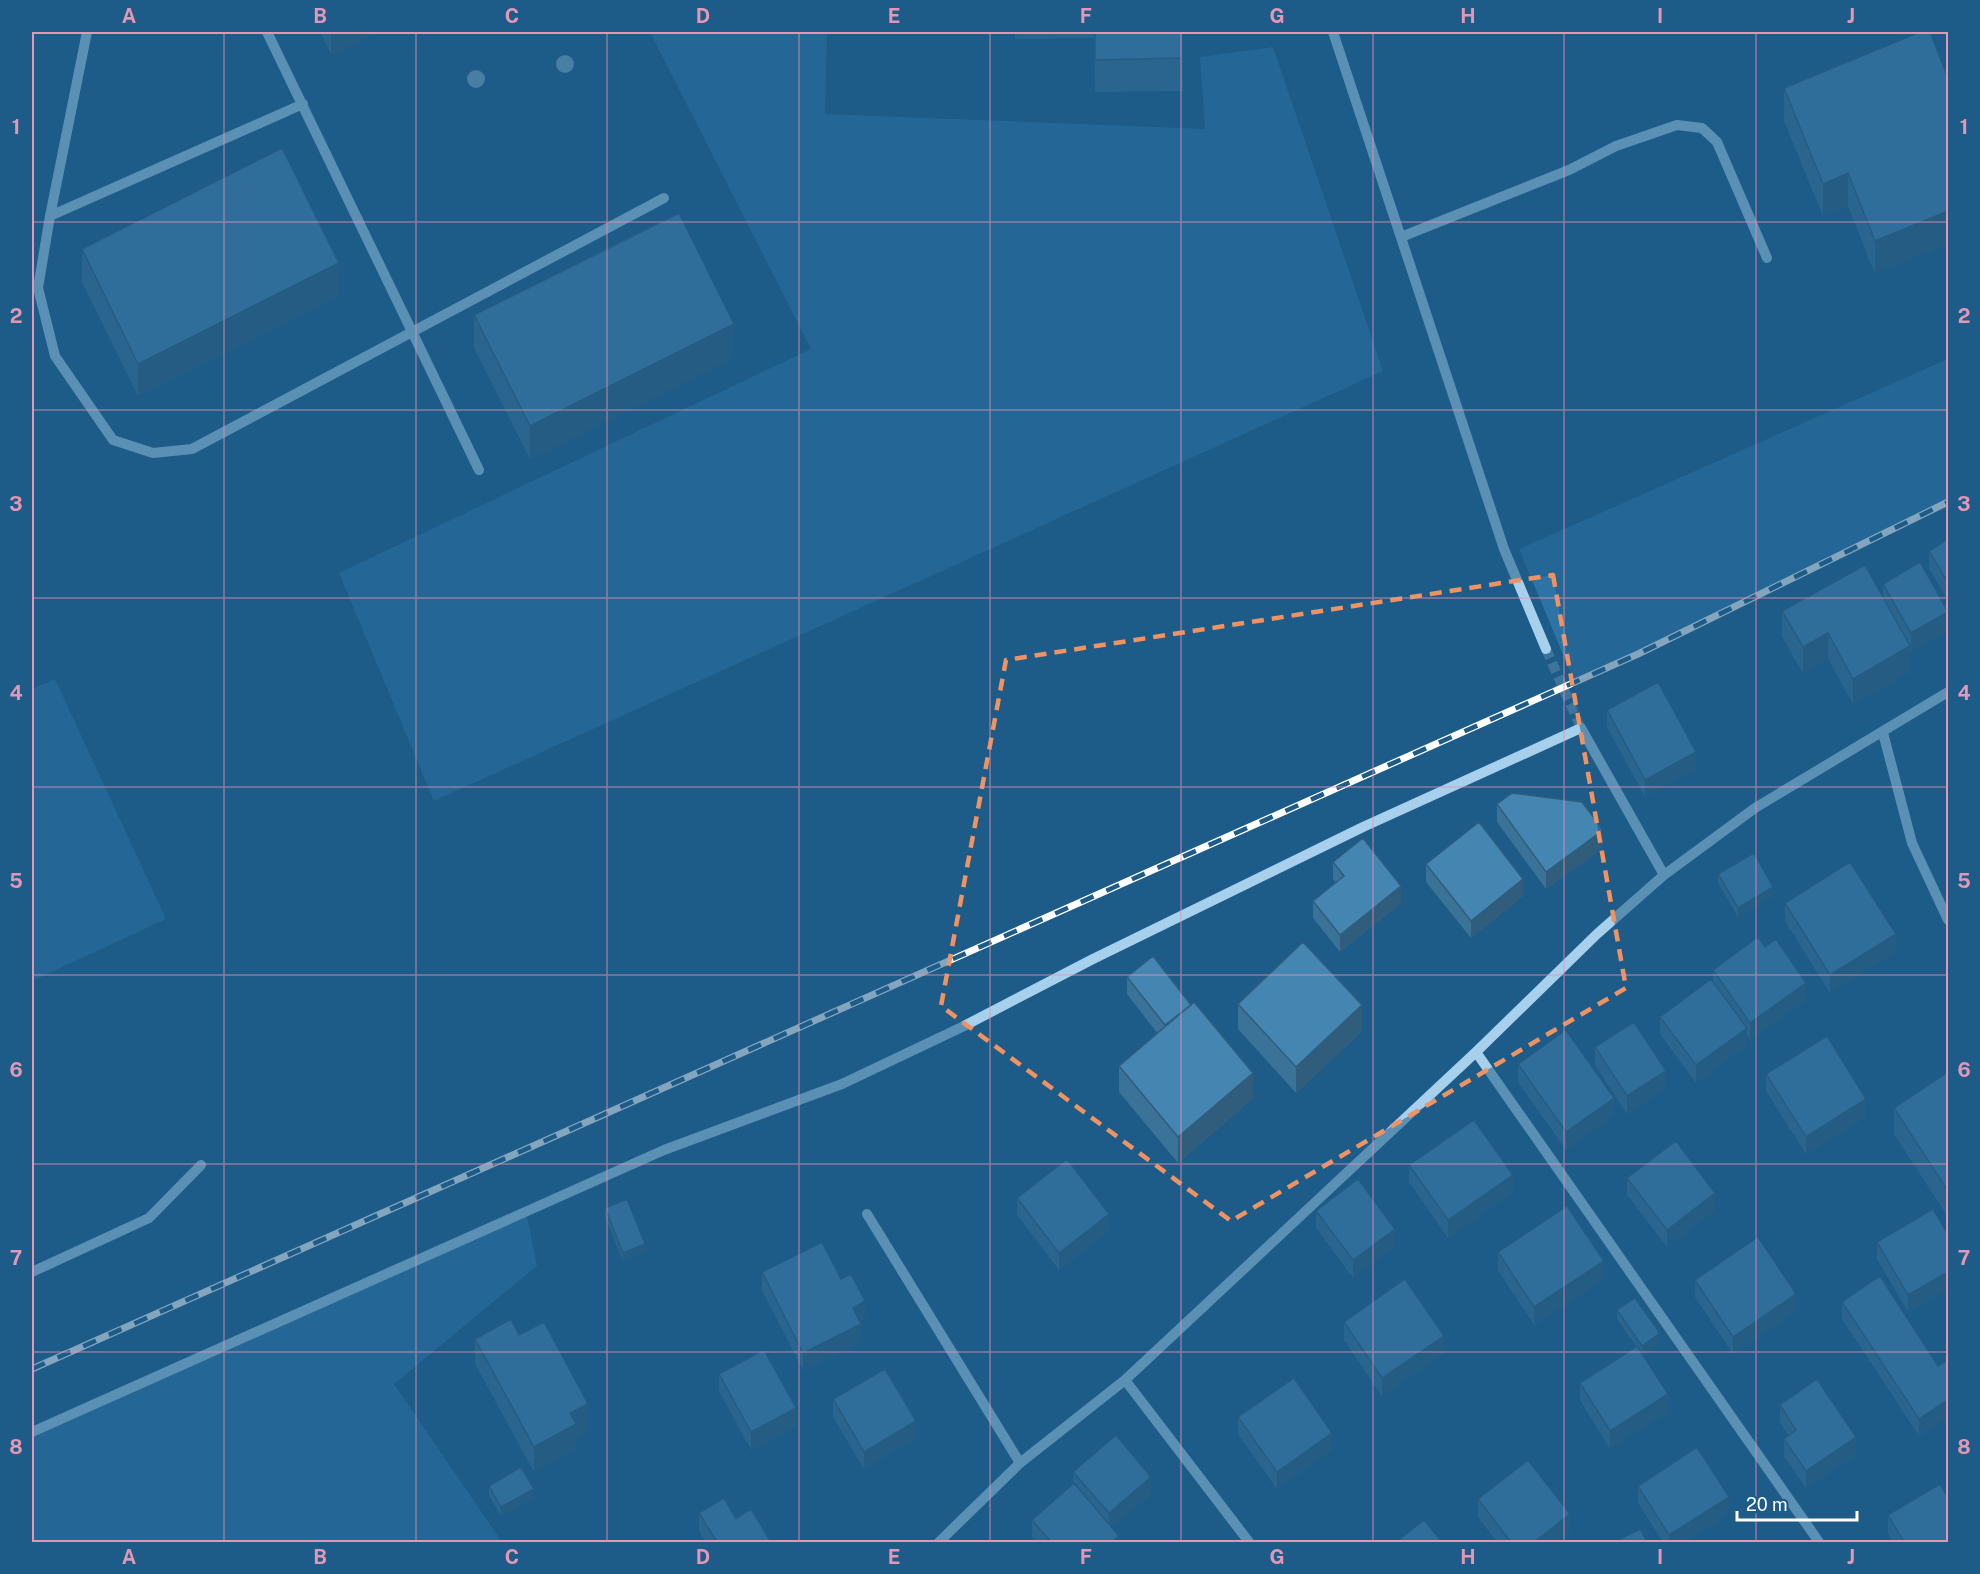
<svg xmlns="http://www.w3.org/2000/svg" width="1980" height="1574" font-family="'Public Sans',sans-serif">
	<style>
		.green { fill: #2d74a4 }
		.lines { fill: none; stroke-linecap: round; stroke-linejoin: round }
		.minor-tunnel { stroke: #3f749a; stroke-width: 10; stroke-dasharray: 10 5; stroke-linecap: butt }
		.minor { stroke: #a6d0eb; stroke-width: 10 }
		.rail-casing { stroke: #fff; stroke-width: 7 }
		.rail { stroke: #1d5b88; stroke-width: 4.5; stroke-dasharray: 14; stroke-linecap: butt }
		.tree { fill: #7da7c6 }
		.wall { fill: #3b7298 }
		.shaded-wall { fill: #305d7c }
		.building { fill: #4585b1; stroke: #305d7c; stroke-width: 1.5 }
		.marked { fill: none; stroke: #f09361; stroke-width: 4.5; stroke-dasharray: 12 8; stroke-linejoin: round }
		.grid { fill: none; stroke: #e497b5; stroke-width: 1.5; stroke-opacity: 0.55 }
		.neatline { fill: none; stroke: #e497b5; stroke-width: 2 }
		.grid-label { font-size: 20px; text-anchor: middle; font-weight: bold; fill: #e497b5 }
	</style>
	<rect width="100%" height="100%" fill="#1d5b88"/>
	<!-- green -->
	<path class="green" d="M650 32H827L825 114 1205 129 1200 57 1273 47 1383 371 434 801 339 573 811 349Z
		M1948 359V498L1575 683 1519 549Z
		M55 679 166 919 32 981V689Z
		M526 1211 537 1266 394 1384 502 1542H32V1432Z"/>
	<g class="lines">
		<!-- minor-tunnel -->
		<path class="minor-tunnel" d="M1546 649 1581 728"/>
		<!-- minor -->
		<path class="minor" d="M87 32 50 216 38 288 55 356 113 440 153 453 192 449 664 198
			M267 32 479 470
			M1333 32 1504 549 1546 649
			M50 216 303 104
			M1401 237 1569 170 1616 146 1677 125 1702 128 1717 142 1767 258
			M1883 733 1912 843 1948 920
			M1476 1052 1819 1542
			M867 1214 1020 1463
			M32 1272 149 1218 201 1165
			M1125 1380 1249 1542
			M32 1432 664 1150 842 1084 962 1027 1093 959 1363 827 1581 728 1664 875
			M939 1542 1020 1463 1125 1380 1476 1052 1597 934 1664 875 1755 808 1948 692"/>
		<!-- rail casing -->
		<g class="rail-casing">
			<path id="rail" d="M32 1369 1638 654 1948 502"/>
		</g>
		<!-- rail -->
		<use href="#rail" class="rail"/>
	</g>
	<!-- trees -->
	<g class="tree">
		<circle cx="565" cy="64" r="9"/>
		<circle cx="476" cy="79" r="9"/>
	</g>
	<!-- wall -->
	<path class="wall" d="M320 32H379L331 54Z
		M1015 32H1182L1183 91 1095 92 1094 38 1015 39Z
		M1920 32 1875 274 1848 206 1823 216 1784 121V88Z
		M82 249 339 296 138 396 82 282Z
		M474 315 734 357 530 459 474 348Z
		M1948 539V601L1929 568V551Z
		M1883 584 1948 630 1911 650 1910 649V672L1853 704 1828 659 1803 673 1782 637V611L1883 598Z
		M1607 710 1696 769 1645 797 1607 727Z
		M1497 804 1603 848 1546 889 1497 822Z
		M1333 862 1401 903 1340 952 1313 918V901L1336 883 1333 879Z
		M1426 864 1523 896 1471 938 1426 882Z
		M1718 874 1773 896 1738 917 1718 883Z
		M1785 903 1896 951 1830 993 1785 921Z
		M1713 970 1806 1000 1750 1040 1747 1035V1045L1696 1083 1660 1034V1017L1713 982Z
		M1127 977 1191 1004 1253 1098 1178 1163 1119 1092V1066L1157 1033 1127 994Z
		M1238 1004 1362 1031 1296 1093 1238 1029Z
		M1595 1047 1666 1088 1627 1114 1595 1065Z
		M1518 1064 1614 1115 1566 1150 1518 1082Z
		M1948 1072V1217L1894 1134V1108Z
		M1766 1074 1866 1117 1806 1154 1766 1091Z
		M1409 1165 1513 1192 1448 1238 1409 1182Z
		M1627 1178 1715 1211 1667 1247 1627 1195Z
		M1017 1198 1109 1231 1059 1270 1017 1215Z
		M605 1208 645 1252 623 1261 605 1217Z
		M1316 1211 1395 1246 1353 1278 1316 1228Z
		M1948 1235V1289L1908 1312 1877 1259V1242Z
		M1498 1252 1604 1279 1534 1325 1498 1270Z
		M762 1272 841 1279 865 1319 860 1321 861 1341 803 1370 762 1290Z
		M1695 1280 1796 1311 1733 1354 1695 1297Z
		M1842 1302 1938 1366 1948 1360V1417L1919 1436 1842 1319Z
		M1617 1310 1660 1342 1642 1354 1668 1412 1610 1449 1580 1400V1383L1636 1346 1617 1319Z
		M1344 1322 1444 1353 1382 1396 1344 1340Z
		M519 1335 588 1429 576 1436V1449L534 1472 475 1364V1339Z
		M719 1374 796 1426 751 1450 719 1391Z
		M833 1399 916 1438 864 1469 833 1417Z
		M1780 1405 1856 1455 1806 1488 1784 1456V1439L1788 1435 1780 1422Z
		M1238 1417 1332 1450 1277 1489 1238 1434Z
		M1073 1472 1151 1494 1112 1528 1119 1542H1036L1032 1537V1520L1073 1483Z
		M489 1486 534 1498 501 1516 489 1495Z
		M1638 1486 1729 1514 1685 1542H1663L1638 1503Z
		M1478 1499 1570 1532 1556 1542H1497L1478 1517Z
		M699 1513 736 1519 771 1542H706L699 1531Z
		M1888 1515 1948 1542H1893L1888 1533Z"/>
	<!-- shaded-wall -->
	<path class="shaded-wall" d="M331 32H379L331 54Z
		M1848 173V206L1823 216V184Z
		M1948 211V244L1875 274V241Z
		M339 263V296L138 396V364Z
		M734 324V357L530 459V426Z
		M1948 612V630L1911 650V633Z
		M1828 633V659L1803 673V647Z
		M1910 646V672L1853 704V679Z
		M1696 752V769L1645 797V780Z
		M1603 830V848L1546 889V872Z
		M1523 879V896L1471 938V921Z
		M1401 886V903L1340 952V935Z
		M1773 887V896L1738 917V908Z
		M1896 934V951L1830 993V975Z
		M1806 983V1000L1750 1040V1023Z
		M1362 1005V1031L1296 1093V1067Z
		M1747 1028V1045L1696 1083V1065Z
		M1666 1071V1088L1627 1114V1096Z
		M1253 1073V1098L1178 1163V1137Z
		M1614 1098V1115L1566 1150V1132Z
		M1866 1099V1117L1806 1154V1137Z
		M1513 1175V1192L1448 1238V1220Z
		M1715 1193V1211L1667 1247V1230Z
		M1109 1214V1231L1059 1270V1253Z
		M1395 1229V1246L1353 1278V1260Z
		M645 1244V1252L623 1261V1253Z
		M1604 1261V1279L1534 1325V1307Z
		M1948 1272V1289L1908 1312V1295Z
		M1796 1294V1311L1733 1354V1337Z
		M865 1301V1319L853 1325V1308Z
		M861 1324V1341L803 1370V1353Z
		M1660 1333V1342L1642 1355V1346Z
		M1444 1336V1353L1382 1396V1378Z
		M1668 1394V1412L1610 1449V1431Z
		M1948 1400V1417L1919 1436V1419Z
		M588 1404V1429L576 1436V1449L534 1472V1447L570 1413Z
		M796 1408V1426L751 1450V1432Z
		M916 1421V1438L864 1469V1452Z
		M1332 1433V1450L1277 1489V1472Z
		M1856 1437V1455L1806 1488V1471Z
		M1151 1477V1494L1109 1531V1513Z
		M534 1489V1498L501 1516V1507Z
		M1729 1497V1514L1685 1542H1669V1535Z
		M1570 1514V1532L1556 1542H1534Z
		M1119 1536V1542H1112Z"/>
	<!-- building -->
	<path class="building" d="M1095 32H1182L1183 58 1095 60Z
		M1920 32H1930L1948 78V211L1875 241 1848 173 1823 184 1784 88Z
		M282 148 339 263 138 364 82 249Z
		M679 213 734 324 530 426 474 315Z
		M1948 539V583L1929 551Z
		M1920 562 1948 612 1911 633 1883 584Z
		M1865 565 1910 646 1853 679 1828 633 1803 647 1782 611Z
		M1658 682 1696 752 1645 780 1607 710Z
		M1512 793 1582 802 1603 830 1546 872 1497 804Z
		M1479 822 1523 879 1471 921 1426 864Z
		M1363 838 1401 886 1340 935 1313 901 1344 876 1333 862Z
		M1754 853 1773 887 1738 908 1718 874Z
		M1850 862 1896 934 1830 975 1785 903Z
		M1758 937 1765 947 1776 939 1806 983 1750 1023 1713 970Z
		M1303 942 1362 1005 1296 1067 1238 1004Z
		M1153 956 1191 1005 1165 1025 1127 977Z
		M1711 979 1747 1028 1696 1065 1660 1017Z
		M1194 1002 1253 1073 1178 1137 1119 1066Z
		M1634 1022 1666 1071 1627 1096 1595 1047Z
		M1566 1030 1614 1098 1566 1132 1518 1064Z
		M1827 1036 1866 1099 1806 1137 1766 1074Z
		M1948 1072V1191L1894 1108Z
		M1474 1120 1513 1175 1448 1220 1409 1165Z
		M1676 1141 1715 1193 1667 1230 1627 1178Z
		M1067 1159 1109 1214 1059 1253 1017 1198Z
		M1358 1179 1395 1229 1353 1260 1316 1211Z
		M627 1199 645 1244 623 1253 605 1208Z
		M1567 1206 1604 1261 1534 1307 1498 1252Z
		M1933 1209 1948 1235V1272L1908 1295 1877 1242Z
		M1758 1237 1796 1294 1733 1337 1695 1280Z
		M822 1242 841 1279 851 1274 865 1301 853 1308 861 1324 803 1353 762 1272Z
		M1880 1276 1938 1366 1948 1360V1400L1919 1419 1842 1302Z
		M1405 1279 1444 1336 1382 1378 1344 1322Z
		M1635 1298 1660 1333 1642 1346 1617 1310Z
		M511 1319 519 1335 544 1322 588 1404 570 1413 576 1424 534 1447 475 1339Z
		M1637 1346 1668 1394 1610 1431 1580 1383Z
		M764 1350 796 1408 751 1432 719 1374Z
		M885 1369 916 1421 864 1452 833 1399Z
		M1294 1378 1332 1433 1277 1472 1238 1417Z
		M1817 1379 1856 1437 1806 1471 1784 1439 1796 1430 1780 1405Z
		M1116 1435 1151 1477 1109 1513 1073 1472Z
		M1697 1447 1729 1497 1669 1535 1638 1486Z
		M1528 1460 1570 1514 1534 1542H1511L1478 1499Z
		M521 1467 534 1489 501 1507 489 1486Z
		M1074 1483 1119 1536 1112 1542H1051L1032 1520Z
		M1940 1484 1948 1498V1542H1904L1888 1515Z
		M724 1498 736 1519 751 1509 771 1542H717L699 1513Z
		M1424 1520 1442 1542H1396Z
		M1640 1529 1647 1542H1614Z"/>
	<!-- marked area -->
	<path d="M0 0H1980V1574H0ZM1553 575 1626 988 1231 1221 941 1006 1006 660Z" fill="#1d5b88" fill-opacity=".55" fill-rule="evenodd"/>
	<path class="marked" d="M1553 575 1626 988 1231 1221 941 1006 1006 660Z"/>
	<!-- grid -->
	<path class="grid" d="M224 32V1542M416 32V1542M607 32V1542M799 32V1542M990 32V1542M1181 32V1542M1373 32V1542M1564 32V1542M1756 32V1542M32 222H1948M32 410H1948M32 598H1948M32 787H1948M32 975H1948M32 1164H1948M32 1352H1948"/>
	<!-- border -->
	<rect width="1980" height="1574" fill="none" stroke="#1d5b88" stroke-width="66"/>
	<!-- scale -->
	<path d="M1737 1511v9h120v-9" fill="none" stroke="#ffffff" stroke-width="3"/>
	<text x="1746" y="1511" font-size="18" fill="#ffffff" stroke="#1d5b88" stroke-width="4.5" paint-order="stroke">20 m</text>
	<rect x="33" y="33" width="1914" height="1508" class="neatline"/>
	<g class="grid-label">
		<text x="129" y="23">A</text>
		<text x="320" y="23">B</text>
		<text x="512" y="23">C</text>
		<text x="703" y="23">D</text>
		<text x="894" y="23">E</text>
		<text x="1086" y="23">F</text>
		<text x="1277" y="23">G</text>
		<text x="1468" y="23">H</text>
		<text x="1660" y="23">I</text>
		<text x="1851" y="23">J</text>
		<text x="16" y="134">1</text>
		<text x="1964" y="134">1</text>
		<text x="16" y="323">2</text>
		<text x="1964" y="323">2</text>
		<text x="16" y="511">3</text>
		<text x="1964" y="511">3</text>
		<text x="16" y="700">4</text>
		<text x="1964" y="700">4</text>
		<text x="16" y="888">5</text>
		<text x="1964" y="888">5</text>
		<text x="16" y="1077">6</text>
		<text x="1964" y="1077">6</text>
		<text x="16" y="1265">7</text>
		<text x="1964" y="1265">7</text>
		<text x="16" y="1454">8</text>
		<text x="1964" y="1454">8</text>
		<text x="129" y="1564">A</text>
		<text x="320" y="1564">B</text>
		<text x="512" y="1564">C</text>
		<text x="703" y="1564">D</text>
		<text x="894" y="1564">E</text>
		<text x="1086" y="1564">F</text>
		<text x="1277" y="1564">G</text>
		<text x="1468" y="1564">H</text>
		<text x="1660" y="1564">I</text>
		<text x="1851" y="1564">J</text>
	</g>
</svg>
